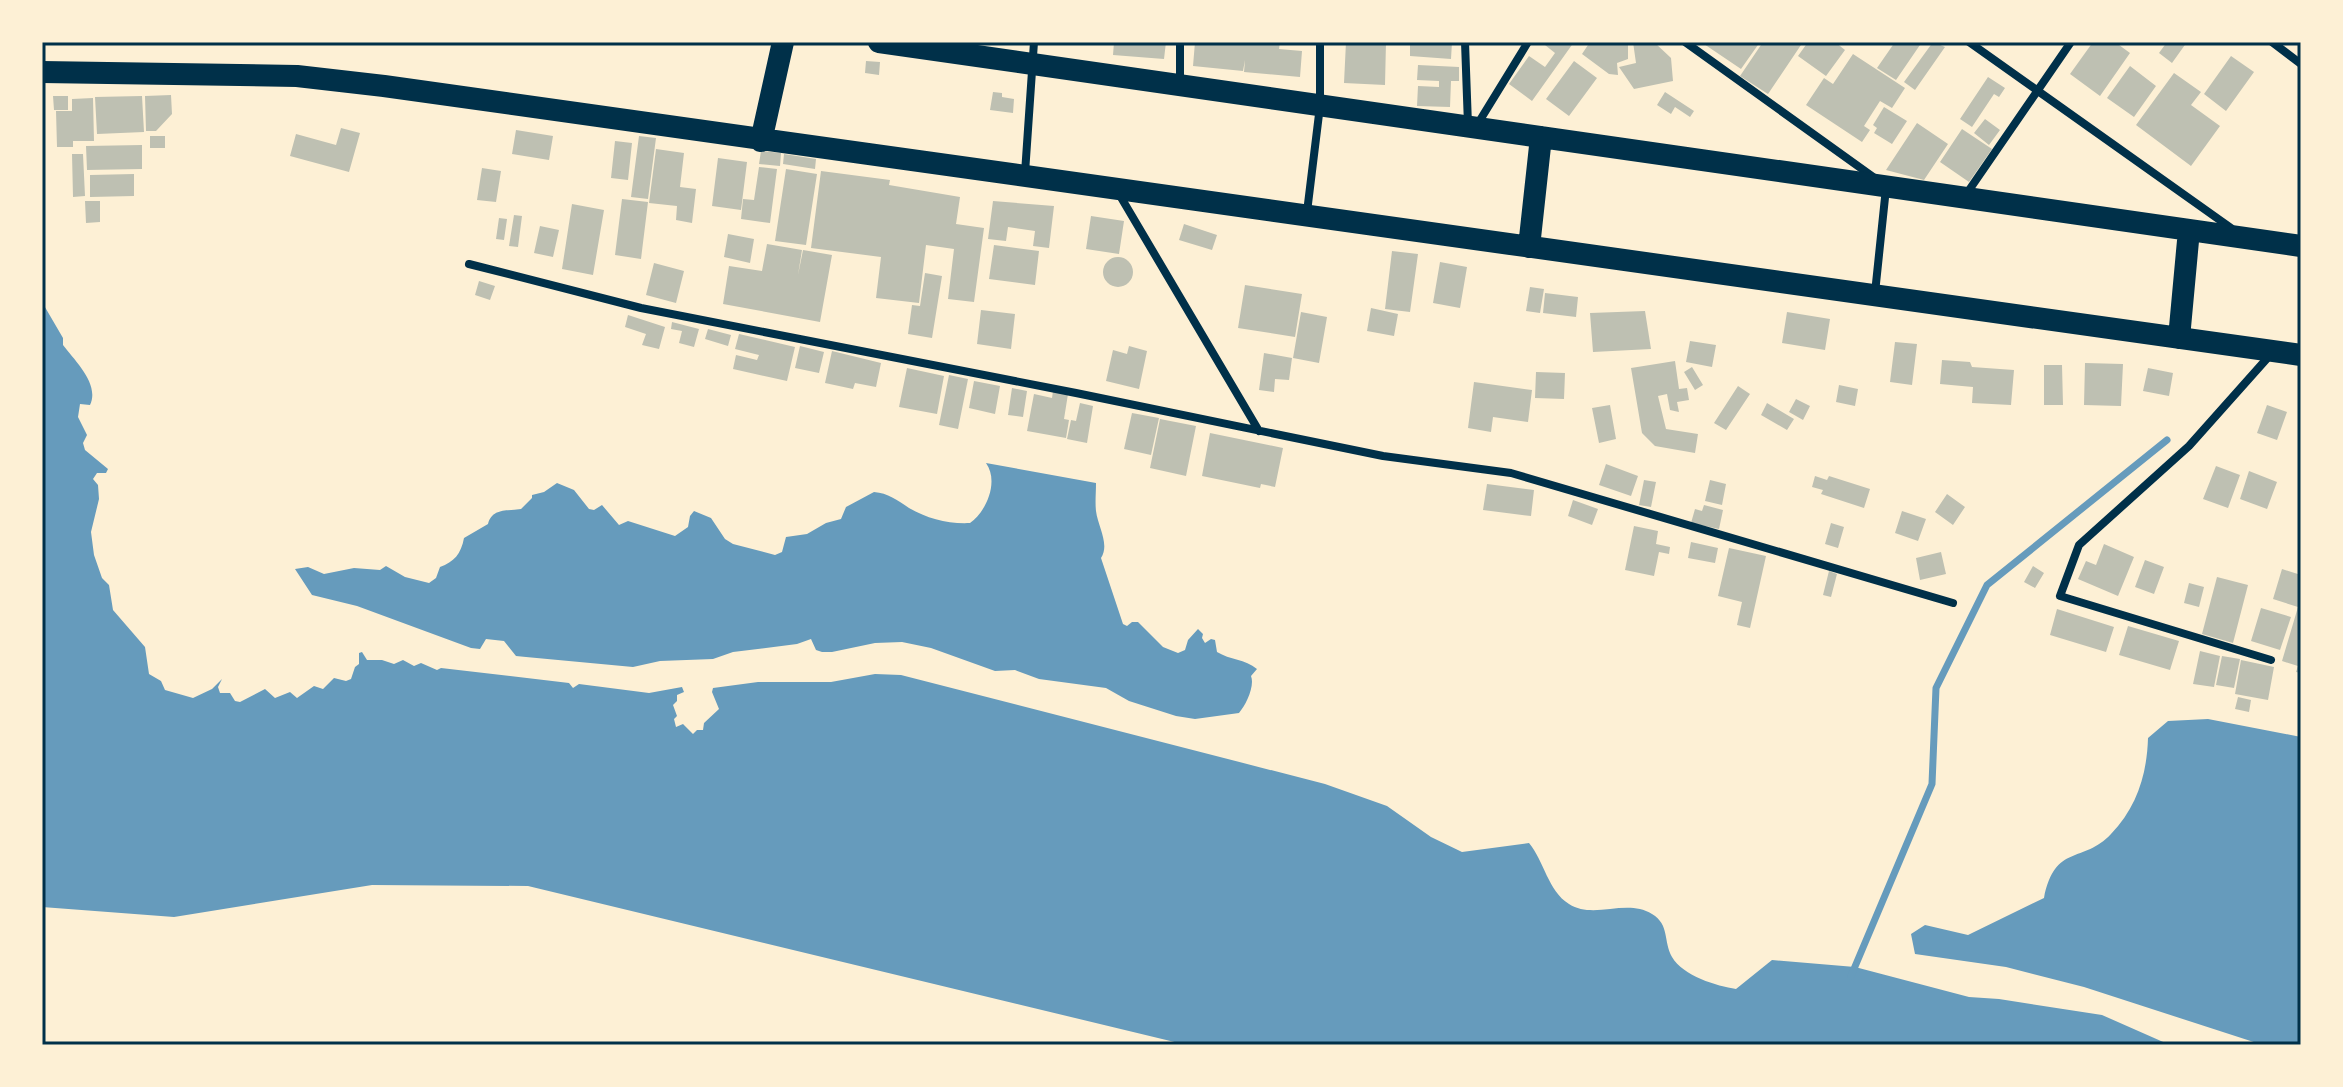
<svg xmlns="http://www.w3.org/2000/svg" width="2343" height="1087" font-family="Bitter,serif">
	<style>
		.water { fill: #669bbc }
		.lines { fill: none; stroke-linecap: round; stroke-linejoin: round }
		.stream { stroke: #669bbc; stroke-width: 7 }
		.building { fill: #bec0b2 }
		.minor { stroke: #003049; stroke-width: 8 }
		.trunk { stroke: #003049; stroke-width: 22 }
		.neatline { fill: none; stroke: #003049; stroke-width: 3 }
	</style>
	<rect width="100%" height="100%" fill="#fdf0d5"/>
	<!-- water -->
	<path class="water" d="M42 302 63 338V345C75 361 100 384 90 405L80 404 78 417 87 435 83 443 85 450 108 469 106 473H97L93 479 98 485 99 499 91 532 94 555 102 578 109 585 113 610 145 647 149 674 161 681 165 690 193 698 212 689 222 679 218 687 220 693H230L235 701 240 702 265 689 275 698 290 692 297 698 314 686 323 689 334 678 346 681 351 679 355 667 359 664V653L362 652 367 660H382L394 664 403 660 414 666 421 663 437 670 441 668 569 683 573 688 579 684 649 693 682 687 684 692 677 695V701L673 705 677 716 674 719 676 727 683 724 693 734 697 730H703L704 723 719 709 712 692 713 688 758 682H831L875 674 901 675 1325 784 1387 806 1431 837 1462 852 1529 843C1544 861 1548 891 1569 904 1594 920 1626 898 1652 914 1670 925 1663 941 1672 957 1683 976 1717 986 1736 989L1772 960 1855 967 1969 997 1999 999 2102 1015 2170 1045H1187L528 886 372 885 174 917 42 907Z
		M986 463 1096 483C1096 493 1095 502 1096 511 1098 527 1110 544 1101 558L1123 624 1127 626 1132 622H1138L1163 647 1178 653 1185 650 1188 640 1198 629 1203 634 1202 638 1205 643 1211 639 1215 640 1217 652C1230 660 1245 659 1257 669L1251 676C1255 686 1246 705 1239 713L1195 719 1176 716 1129 701 1106 688 1039 679 1015 670 995 671 931 648 902 642 875 643 832 652H822L816 650 811 639 797 644 733 652 713 659 660 661 633 667 526 657 516 656 504 641 486 639 480 649 471 648 357 606 312 595 295 569 308 567 324 574 354 568 380 570 386 566 405 577 429 583 436 578 440 567C454 562 461 554 464 538L488 524C492 508 507 511 521 509L532 498V495L544 492 557 483 574 490 589 509 594 510 602 505 619 525 628 521 675 536 688 527 690 516 694 511 711 518 725 539 733 544 775 555 782 552 786 537 807 534 826 523 841 519 846 507 874 492C888 493 897 500 909 508 928 519 948 524 970 523 987 511 999 481 986 463Z
		M2208 719 2301 737V1045H2263L2084 987 2006 967 1915 954 1911 934 1925 925 1968 935 2044 898C2055 843 2083 864 2111 834 2137 807 2147 774 2148 738L2168 721Z"/>
	<g class="lines">
		<!-- stream -->
		<path class="stream" d="M1851 976 1932 784 1936 688 1987 585 2167 440"/>
	</g>
	<!-- building -->
	<path class="building" d="M1114 42H1166L1164 59 1113 55Z
		M1195 42H1280L1279 49 1302 51 1300 77 1244 72 1245 60 1243 71 1193 66Z
		M1346 42H1386L1385 85 1344 83Z
		M1410 42H1452L1451 59 1410 56Z
		M1547 42H1574L1532 101 1509 84 1529 56 1545 67 1555 53 1545 45Z
		M1590 42H1628V59L1617 63 1618 75 1609 74 1582 54Z
		M1633 42H1654L1671 58 1673 81 1634 89 1619 67 1636 63Z
		M1701 42H1760L1741 69Z
		M1763 42H1803L1768 94 1740 76Z
		M1808 42H1835L1845 50 1826 76 1798 56Z
		M1895 42H1922L1896 80 1877 68Z
		M1933 42 1945 47 1915 90 1904 82Z
		M2093 42H2115L2130 53 2100 96 2070 74Z
		M2167 42H2187L2172 63 2159 53Z
		M1853 54 1905 88 1892 108 1880 101 1864 126 1870 130 1862 142 1806 105 1824 78 1833 84Z
		M2231 56 2254 72 2226 111 2204 94Z
		M866 61 880 62 879 75 865 73Z
		M1574 61 1597 78 1569 116 1546 99Z
		M1418 65 1459 67V81H1451L1450 107 1417 106 1418 86 1439 87V81L1417 80Z
		M2130 66 2156 86 2134 117 2107 98Z
		M2174 73 2201 92 2191 105 2220 126 2191 166 2136 125Z
		M1988 77 2005 88 1999 97 1994 94 1972 127 1960 119Z
		M993 92 1002 93V97L1014 99 1013 113 990 110Z
		M1665 92 1694 111 1690 117 1675 107 1671 114 1657 105Z
		M171 95 172 114 156 131H146L145 96Z
		M53 96H68V110H54Z
		M142 96 144 132 97 134 95 97Z
		M93 98 94 141H73V147H57L56 111H72V99Z
		M1884 107 1907 121 1892 144 1874 133 1877 128 1873 125Z
		M1985 119 2000 130 1989 145 1974 133Z
		M1917 123 1948 144 1924 180 1886 170Z
		M341 128 360 133 349 172 290 156 296 134 336 145Z
		M1962 129 1992 149 1969 182 1940 162Z
		M516 130 553 136 549 160 512 154Z
		M150 136H165V148H150Z
		M639 136 656 138 648 199 631 197Z
		M615 141 632 143 628 180 611 178Z
		M142 145V169L87 170 86 146Z
		M656 149 684 153 680 187 696 189 692 223 676 220 677 206 649 203Z
		M761 151 781 153 780 166 759 164Z
		M72 154H83L85 196 73 197Z
		M784 154 816 159 815 169 783 164Z
		M718 158 747 162 741 210 712 206Z
		M759 167 777 169 770 223 741 219 743 199 754 200Z
		M482 168 501 171 496 202 477 200Z
		M786 169 817 174 806 245 775 241Z
		M821 171 890 180 889 185 960 197 956 224 984 228 974 302 948 299 954 249 926 245 919 303 876 298 881 257 811 248Z
		M134 174V196L90 197V175Z
		M622 199 648 202 641 259 615 255Z
		M85 201H100V222L86 223Z
		M993 201 1054 206 1049 248 1033 246 1035 231 1008 227 1006 241 988 239Z
		M572 204 604 210 593 275 562 269Z
		M514 215 522 216 518 247 509 246Z
		M1091 216 1124 221 1119 254 1086 249Z
		M499 218 507 219 504 240 496 239Z
		M1184 224 1217 235 1212 250 1179 240Z
		M540 226 559 230 553 257 534 253Z
		M728 234 754 239 750 263 724 257Z
		M767 244 802 250 798 275 803 250 832 255 820 322 723 304 729 266 762 271Z
		M994 245 1039 251 1035 285 989 279Z
		M1392 251 1418 254 1410 312 1385 309Z
		M1103 272a15 15 0 1 1 30 0a15 15 0 1 1-30 0Z
		M1440 262 1467 267 1460 308 1433 303Z
		M654 263 684 271 676 303 646 295Z
		M925 273 942 276 932 338 908 334 912 305 920 306Z
		M479 281 495 286 490 300 475 295Z
		M1245 285 1302 294 1295 337 1238 328Z
		M1530 287 1544 289 1540 313 1526 311Z
		M1545 293 1578 297 1576 317 1543 313Z
		M1371 308 1398 314 1394 336 1367 331Z
		M981 310 1015 314 1011 349 977 344Z
		M1645 311 1651 349 1593 352 1590 313Z
		M1301 312 1327 317 1319 363 1293 358Z
		M1787 312 1830 319 1825 350 1782 343Z
		M628 315 665 327 659 349 642 345 646 334 625 327Z
		M672 322 699 329 694 347 679 343 682 331 671 329Z
		M708 329 731 335 728 346 705 339Z
		M739 334 795 347 787 381 733 369 736 355 757 360 759 355 735 349Z
		M1690 341 1716 345 1712 367 1686 362Z
		M1895 342 1917 344 1912 385 1890 382Z
		M800 346 824 352 819 373 795 368Z
		M1129 346 1147 351 1139 389 1106 381 1113 350 1127 354Z
		M832 351 881 363 876 387 855 383 853 389 825 383Z
		M1264 353 1292 358 1289 380 1275 379 1274 392 1259 390Z
		M1942 360 1970 362 1972 367 2014 370 2011 405 1972 403 1973 387 1940 384Z
		M1675 361 1679 389 1687 388 1689 400 1677 402 1679 412 1670 410 1667 394 1658 396 1666 429 1698 434 1695 453 1655 446 1642 433 1631 368Z
		M2085 363 2123 364 2121 406 2084 405Z
		M2044 365H2062L2063 405H2044Z
		M1692 367 1703 385 1695 390 1684 372Z
		M907 368 944 376 937 414 899 407Z
		M2148 368 2173 373 2169 396 2143 391Z
		M1536 372 1565 373 1564 399 1535 398Z
		M949 375 968 379 958 429 939 425Z
		M974 381 1000 386 995 414 969 408Z
		M1474 382 1532 390 1528 422 1493 417 1491 432 1468 428Z
		M1839 385 1858 389 1855 406 1836 402Z
		M1738 386 1750 394 1726 430 1714 423Z
		M1012 388 1027 391 1023 417 1008 415Z
		M1053 391 1068 394 1064 419 1069 420 1066 438 1027 431 1034 394 1052 398Z
		M1796 399 1810 406 1803 420 1789 412Z
		M1080 403 1093 406 1087 443 1067 439 1071 420 1076 421Z
		M1767 403 1794 419 1787 430 1761 415Z
		M1610 405 1616 439 1599 443 1592 408Z
		M2267 405 2287 412 2277 440 2257 433Z
		M1132 413 1159 418 1151 455 1124 449Z
		M1160 419 1196 426 1186 476 1150 468Z
		M1210 433 1283 448 1275 487 1261 484 1260 488 1202 476Z
		M1606 464 1638 476 1631 496 1599 485Z
		M2216 466 2240 475 2228 508 2203 499Z
		M2249 471 2277 482 2267 509 2240 499Z
		M1815 476 1827 480 1829 476 1870 489 1864 508 1821 494 1823 490 1812 487Z
		M1644 480 1656 482 1651 507 1639 505Z
		M1710 480 1726 484 1722 505 1705 501Z
		M1487 484 1534 490 1531 516 1483 510Z
		M1947 494 1965 507 1953 525 1935 512Z
		M1573 500 1598 509 1592 525 1568 516Z
		M1704 505 1723 510 1719 529 1691 523 1695 509 1702 511Z
		M1902 511 1926 519 1918 541 1895 533Z
		M1831 523 1844 527 1838 548 1825 544Z
		M1634 526 1658 531 1656 544 1670 547 1669 554 1659 552 1654 576 1625 570Z
		M1691 542 1718 548 1715 563 1688 558Z
		M2104 544 2134 557 2118 596 2078 579 2086 561 2096 565Z
		M1729 548 1766 556 1750 628 1737 625 1742 602 1718 596Z
		M1941 552 1946 574 1920 580 1916 558Z
		M2145 560 2164 567 2154 594 2135 587Z
		M2033 566 2044 573 2035 588 2024 582Z
		M2282 569 2301 575V673L2296 672 2298 666 2282 661 2298 607 2273 599Z
		M1829 571 1837 574 1831 597 1823 595Z
		M2217 577 2248 585 2233 643 2202 634Z
		M2189 583 2204 587 2199 607 2184 603Z
		M2261 608 2291 617 2280 650 2251 641Z
		M2057 609 2114 627 2106 652 2050 635Z
		M2128 626 2179 641 2170 670 2119 655Z
		M2200 651 2220 656 2214 687 2193 684Z
		M2222 656 2240 659 2234 688 2216 685Z
		M2241 660 2274 667 2268 700 2235 694Z
		M2238 697 2251 700 2249 712 2235 709Z"/>
	<g class="lines">
		<!-- minor -->
		<path class="minor" d="M1465 42 1468 125
			M1685 42 1876 179
			M1969 42 2231 228
			M2272 42 2301 64
			M1180 85V42
			M1477 125 1528 42
			M1025 173 1034 42
			M1119 194 1259 431
			M1965 196 2071 42
			M1307 212 1320 106V42
			M469 264 641 308 1076 393 1383 456 1511 473 1953 603
			M1875 293 1886 188
			M2271 354 2189 446 2079 545 2060 596 2271 660"/>
		<!-- trunk -->
		<path class="trunk" d="M879 42 2301 246
			M42 72 297 76 384 86 2301 355
			M761 141 783 42
			M1529 247 1541 137
			M2179 338 2189 230"/>
	</g>
	<!-- border -->
	<rect width="2343" height="1087" fill="none" stroke="#fdf0d5" stroke-width="88"/>
	<rect x="44" y="44" width="2255" height="999" class="neatline"/>
</svg>
